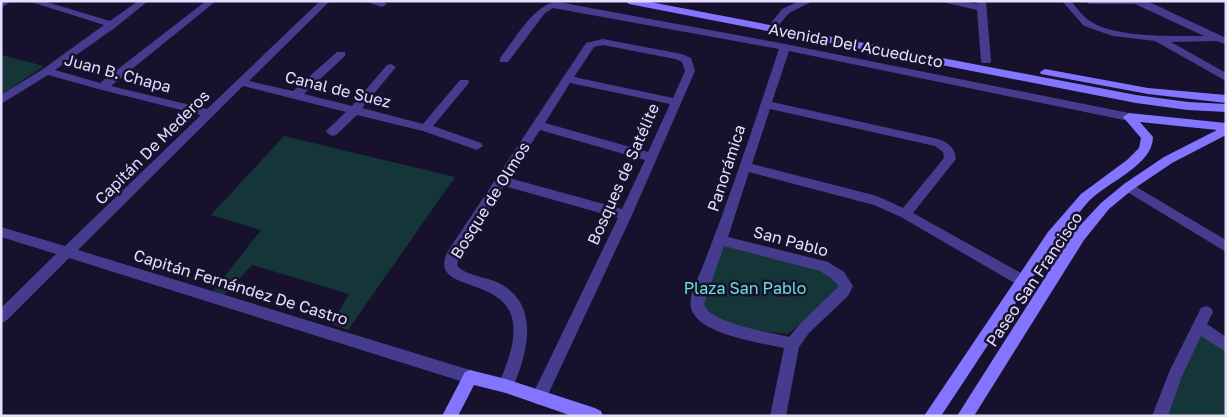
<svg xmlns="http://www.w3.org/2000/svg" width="1227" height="417" font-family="'Golos Text',sans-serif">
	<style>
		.green { fill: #143638 }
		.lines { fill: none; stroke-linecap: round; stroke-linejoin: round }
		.street { fill: #453c8d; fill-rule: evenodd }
		.secondary { fill: #8375ff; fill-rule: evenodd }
		.labels { text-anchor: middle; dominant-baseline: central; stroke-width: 5; stroke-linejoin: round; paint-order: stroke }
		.street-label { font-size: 16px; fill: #e4deff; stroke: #18112d }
		.park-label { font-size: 16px; fill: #65e4ce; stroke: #18112d }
	</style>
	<rect width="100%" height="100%" fill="#18112d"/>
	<!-- green -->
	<path class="green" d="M1 55 44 66 1 95Z
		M284 136 455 177 348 330 332 324 349 294 252 265 224 295 213 291 261 230 211 215Z
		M720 240 823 266 846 286 788 334 727 327 697 300Z
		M1199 326 1226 351V416H1161Z"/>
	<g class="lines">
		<!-- street -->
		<path class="street" d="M1 1H11L1 8Z
			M28 1H43L110 21 138 1H148L116 27 55 70 100 83 206 1H216L111 86 207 109 320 1H330L249 81 293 91 337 52H345V56L304 94 352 106 387 65 391 64 396 67 362 108 423 124 460 80H468L469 82 468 84 433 126 481 143 483 146 477 150 423 131 357 115 336 135 332 136 326 132 328 129 346 112 243 86 78 250 470 370 475 372 478 377 475 382 470 384 69 258 6 321 1 323V308L56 254 1 237V227L65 246 201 115 102 90 48 75 1 104V95L43 69 104 25Z
			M364 1H382L387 4 382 7Z
			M799 1H813L789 13 779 25H773L771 23 782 9Z
			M938 1H959L977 4 976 1H986L991 61 990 63H982L981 61 977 10Z
			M1062 1H1071C1077 8 1082 16 1090 21 1114 38 1175 36 1204 36L1135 4H1089L1085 1H1147L1226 38V44L1216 41 1171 42 1226 73V81L1155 41 1113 36 1084 26Z
			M558 2 785 44 1129 113 1135 117 1129 121 789 51 772 102 938 139C948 142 955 148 956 159L913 213 1028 277 1030 281 1028 285 1023 287 1018 285 901 217 874 205 749 172 728 237 828 262 844 272 853 286 848 296 809 333 799 347 786 416H770L784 348C761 343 705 335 693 313 685 299 699 278 704 263 732 192 755 121 779 49L553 8 545 13 508 62H500V58C514 41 535 2 558 2ZM770 109 935 146 943 152 944 158 903 208 877 196 752 164ZM724 246 820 271 831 278 839 286 799 325 789 337C771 332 710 324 704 304Z
			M603 39 682 54 691 58 695 71 632 215 544 403 539 405 534 403 531 398 618 218 504 186 459 257 457 265 459 268C470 276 486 277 499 283 542 305 527 356 511 391L506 393 501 391 498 386C506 366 516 344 513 323 507 274 426 294 448 251L586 43ZM603 45 675 59 682 62 685 71 673 98 574 77 594 47ZM570 83 670 104 648 152 545 123ZM540 130 645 160 622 209 509 178Z
			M1128 182 1226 240V252L1124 190 1122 187 1124 184Z
			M1206 306 1211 308 1213 312 1207 324 1226 337V352L1201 336 1182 376 1168 416H1152L1170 370 1201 308Z"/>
		<!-- secondary -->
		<path class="secondary" d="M625 1H645L1136 95 1188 102 1226 104V112L1188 110 1136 103 629 4Z
			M1045 69 1148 88 1226 95V103L1148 94 1041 74 1040 72Z
			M1129 113 1226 123V135L1172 163 1132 190 1109 209 1084 240 974 416H957L1074 232 1101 203 1124 184 1164 157 1217 130 1140 122 1153 137C1153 166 1105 183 1088 202 1062 232 1041 265 1019 298 993 337 967 377 941 416H924L1048 232 1081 194 1127 160 1139 148 1141 138 1123 117Z
			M470 370 506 379 595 408 601 411 603 416H572L506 393 474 385 458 416H442L465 372Z"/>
	</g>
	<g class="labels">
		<!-- street labels -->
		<g class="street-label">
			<text transform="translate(856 45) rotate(11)">Avenida Del Acueducto</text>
			<text transform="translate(118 73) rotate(15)">Juan B. Chapa</text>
			<text transform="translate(338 89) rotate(14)">Canal de Suez</text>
			<text transform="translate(152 147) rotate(-45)">Capitán De Mederos</text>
			<text transform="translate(726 168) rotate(-72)">Panorámica</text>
			<text transform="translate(623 174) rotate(-66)">Bosques de Satélite</text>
			<text transform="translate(490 200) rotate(-58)">Bosque de Olmos</text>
			<text transform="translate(791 241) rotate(15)">San Pablo</text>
			<text transform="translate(1034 279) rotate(-56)">Paseo San Francisco</text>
			<text transform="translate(241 287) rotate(17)">Capitán Fernández De Castro</text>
		</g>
		<!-- park labels -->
		<g class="park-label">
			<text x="745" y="288">Plaza San Pablo</text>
		</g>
	</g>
	<!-- border -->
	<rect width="1227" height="417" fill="none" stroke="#e4deff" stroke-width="5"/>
</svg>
